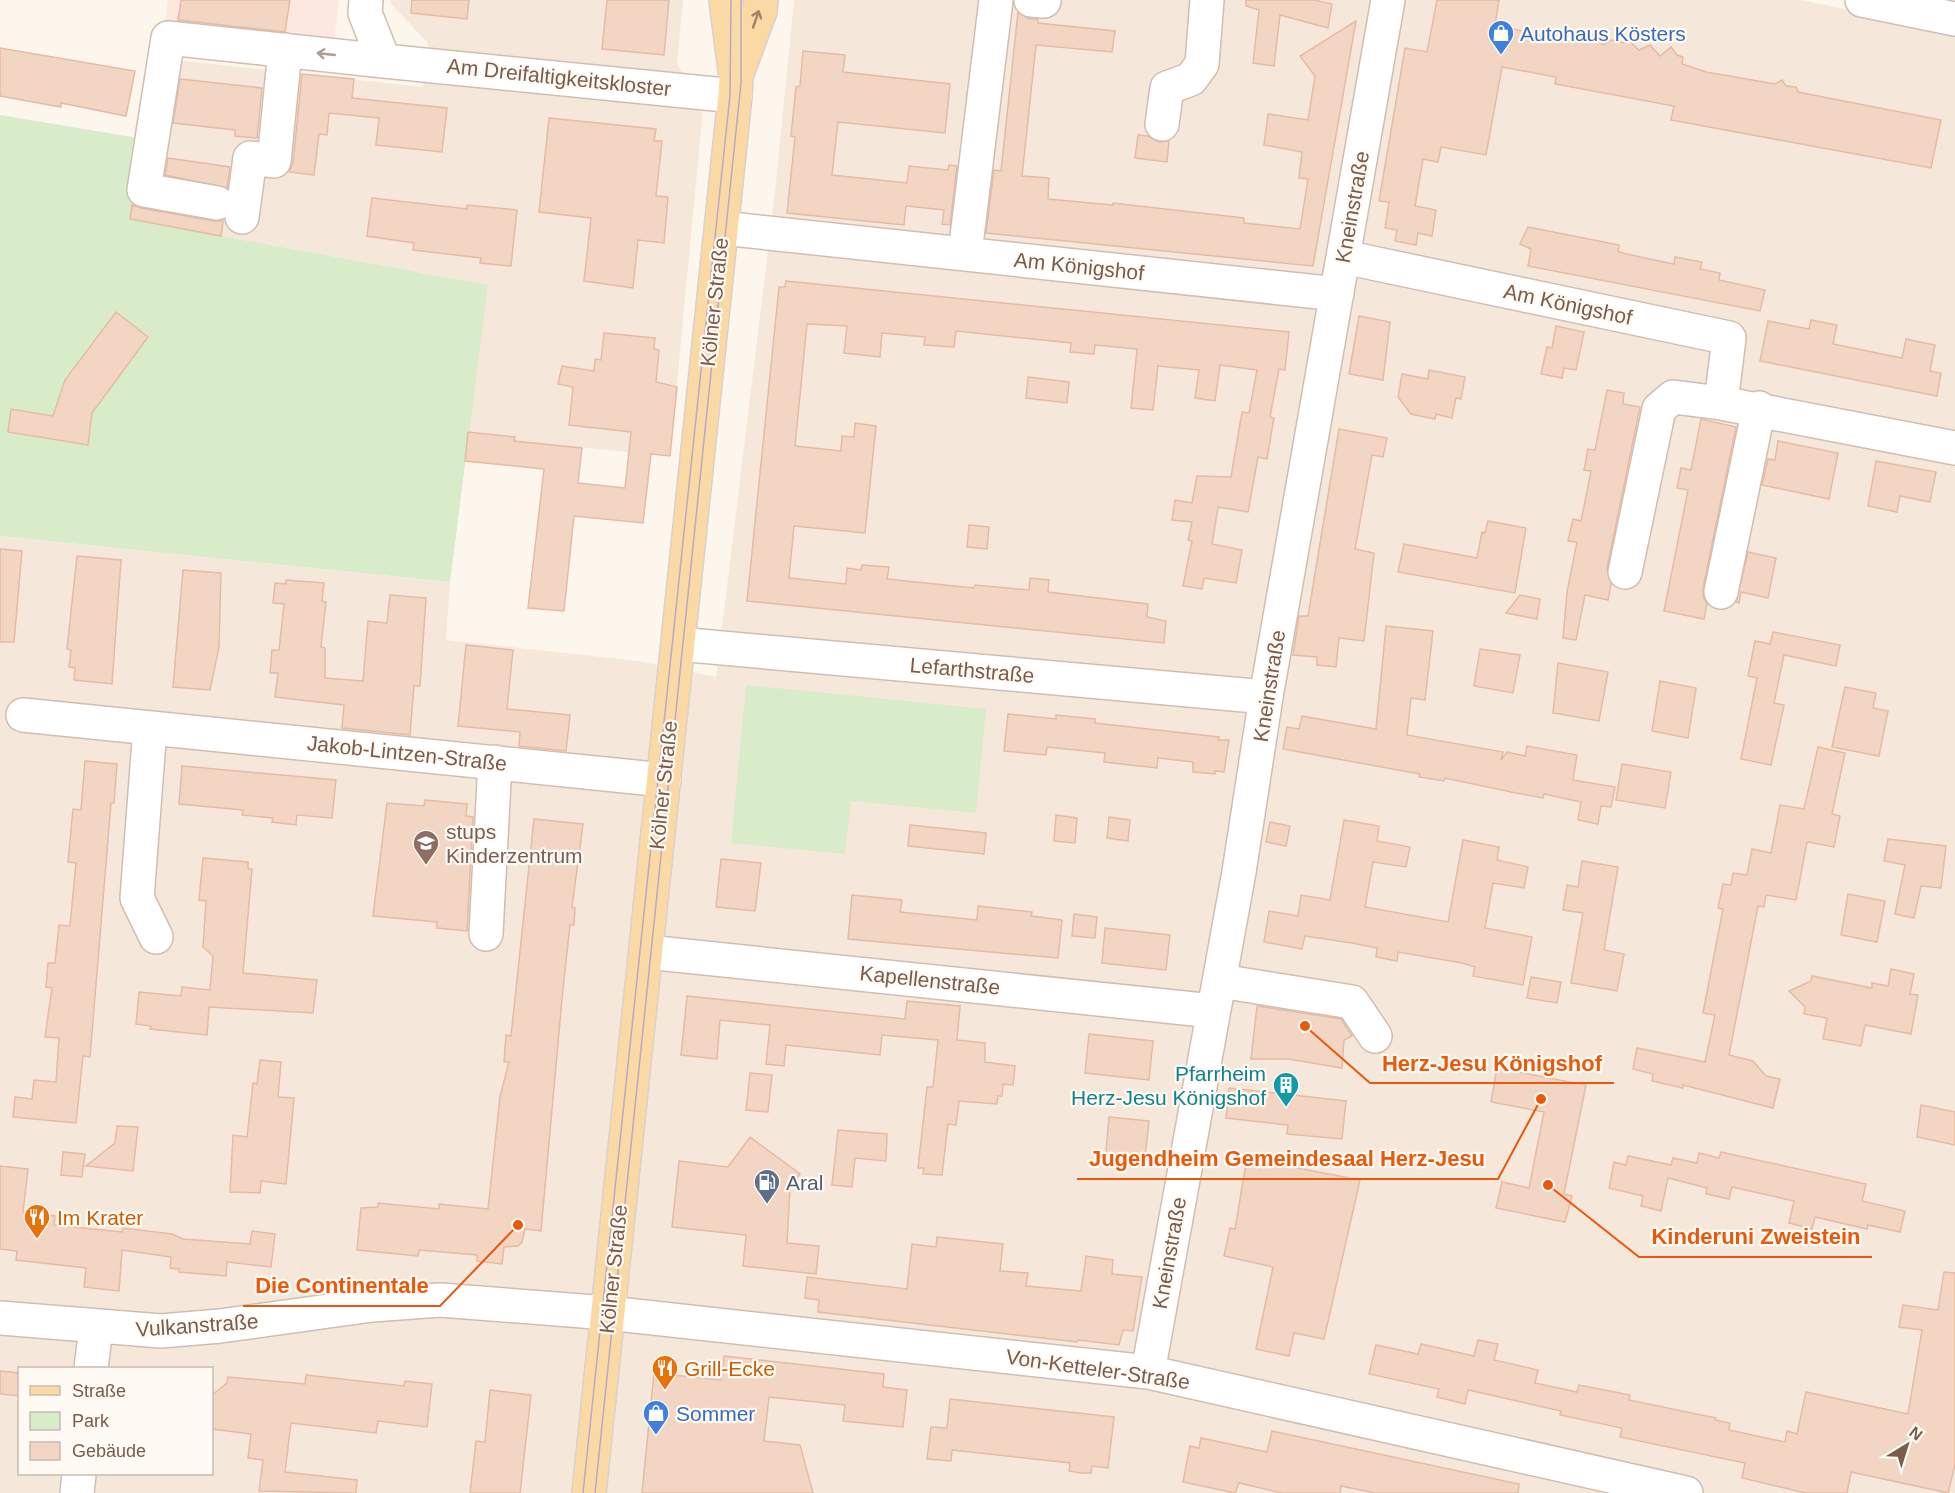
<svg xmlns="http://www.w3.org/2000/svg" width="1955" height="1493" font-family="Helvetica,sans-serif">
	<style>
		.residential { fill: #f5e8da; fill-rule: evenodd }
		.commercial { fill: #fde8e0 }
		.green { fill: #d8ecc9 }
		.building { fill: #f3d5c3; stroke: #e6bba3; stroke-width: 1.5 }
		.lines { fill: none; stroke-linecap: round; stroke-linejoin: round }
		.minor-casing { stroke: #d1beb0; stroke-width: 36 }
		.major-casing { stroke: #dad1cd; stroke-width: 36 }
		.minor { stroke: #fff; stroke-width: 33 }
		.major { stroke: #fbd9a5; stroke-width: 33 }
		.tram { stroke: #b9a8c9; stroke-width: 1.5 }
		.oneway { stroke: #a18267 }
		.oneway2 { stroke: #af9d94 }
		.labels { text-anchor: middle; dominant-baseline: central; stroke-width: 4.5; stroke-linejoin: round; paint-order: stroke }
		.shop-label { font-size: 21px; fill: #366cbe; stroke: #fffaf3; text-anchor: start }
		.street-label { font-size: 21px; fill: #7a5c4d; stroke: #fffaf3 }
		.education-label { font-size: 21px; fill: #785e54; stroke: #fffaf3; text-anchor: start }
		.culture-label { font-size: 21px; fill: #0d838f; stroke: #fffaf3; text-anchor: end }
		.service-label { font-size: 21px; fill: #4e5e75; stroke: #fffaf3; text-anchor: start }
		.food-label { font-size: 21px; fill: #c56008; stroke: #fffaf3; text-anchor: start }
		.leader { fill: none; stroke: #e8590c; stroke-width: 2 }
		.callout-dot { fill: #e8590c; stroke: #fffaf3; stroke-width: 2 }
		.callout-label { font-size: 22px; text-anchor: middle; font-weight: bold; fill: #e8590c; stroke: #fffaf3; stroke-width: 4.5; stroke-linejoin: round; paint-order: stroke }
	</style>
	<rect width="100%" height="100%" fill="#fdf6ec"/>
	<!-- residential -->
	<path class="residential" d="M391 0H683L677 63 703 110 670 456 514 441V437L468 432 488 285 130 219 157 58 423 87 428 43 391 4Z
		M794 0H1801L1955 32V1493H0V536L450 582 446 640 639 661 716 677 775 192ZM20 1368H212V1474H20Z"/>
	<!-- commercial -->
	<path class="commercial" d="M168 0H339L334 41 164 28Z"/>
	<!-- green -->
	<path class="green" d="M0 115 144 139 130 219 488 285 450 582 0 536Z
		M746 685 986 709 976 813 851 801 845 854 731 843Z"/>
	<!-- building -->
	<path class="building" d="M181 0H290L285 32 178 20Z
		M412 0H469L467 19 411 13Z
		M607 0H669L664 55 602 49Z
		M1246 0H1314L1332 4 1328 28 1280 15 1274 66 1253 63 1259 10 1246 6Z
		M1437 0H1499L1495 25 1578 43 1593 34 1603 45 1611 40 1625 43 1628 40 1639 50 1650 45 1660 56 1671 47 1677 55 1683 57 1682 64 1706 72 1775 84 1782 80 1786 86 1796 87 1798 92 1941 120 1931 168 1671 120 1674 106 1555 84 1556 77 1502 67 1486 155 1441 147 1438 162 1423 159 1415 206 1436 210 1432 236 1418 233 1416 245 1395 241 1397 230 1385 228 1389 202 1379 201 1405 48 1427 52Z
		M1018 12 1029 19H1038V23L1115 31 1112 52 1036 45 1022 176 1049 178 1048 199 1113 205V203L1244 218V223L1300 229 1308 179 1299 178 1302 152 1264 145 1268 114 1308 120 1315 76 1300 56 1356 21 1313 266 986 233 994 170 1001 171Z
		M0 48 135 71 126 116 61 103V107L0 96Z
		M803 51 845 55 843 72 950 84 945 133 838 122 832 175 907 183 909 166 948 170 949 165 957 166 950 225 942 224 944 210 906 206 904 225 787 213 795 137 791 136 796 87 800 86Z
		M302 74 354 79 352 98 447 108 442 152 376 145 379 118 329 113 327 135 319 134 314 175 289 172 293 163Z
		M180 79 262 88 257 138 235 136V130L173 123Z
		M549 118 656 129 654 141H662L656 196 668 197 664 243 638 240 633 288 584 281 591 218 539 212Z
		M1138 135 1148 136 1159 142 1169 141 1167 162 1135 158Z
		M168 158 230 167 227 188 165 175Z
		M372 198 467 209V205L517 210 511 266 480 263 481 258 413 250 414 243 367 236Z
		M132 205 141 208 214 221H223L221 236 130 219Z
		M1528 227 1619 245 1618 252 1654 260 1674 264 1675 257 1702 262 1700 269 1720 273 1719 280 1765 290 1760 311 1528 266 1531 249 1520 244Z
		M786 281 1289 332 1285 370 1279 369 1270 417 1274 418 1267 459 1258 457 1248 512 1218 507 1212 544 1242 550 1236 583 1204 578 1202 589 1183 586 1192 541 1188 540 1192 522 1172 520 1175 500 1192 503 1197 476 1231 477 1242 412 1249 413 1257 370 1220 365 1215 401 1195 398 1199 370 1158 366 1153 410 1131 408 1137 349 1095 345 1094 354 1070 352 1071 343 956 331 954 347 924 345 925 337 882 333 880 357 844 353 847 326 807 324 795 446 841 451 842 436 854 437 855 423 876 426 865 533 794 526 789 578 846 584 847 568 861 570 862 565 889 567 887 579 974 588 975 585 1029 590 1030 578 1049 580 1048 592 1148 604 1147 617 1166 621 1164 643 747 601 779 287H785Z
		M116 312 148 337 92 413 88 445 8 432 11 409 53 416 65 380Z
		M1359 316 1390 322 1383 380 1349 374Z
		M1811 320 1837 325 1833 344 1902 358 1906 339 1935 345 1930 371 1941 373 1937 396 1760 361 1768 321 1809 329Z
		M1556 326 1584 332 1576 370 1564 368 1562 378 1541 374 1547 347 1552 348Z
		M604 333 655 338 654 349 659 350 656 382 677 387 670 456 651 454 643 523 574 516 564 611 528 608 544 469 465 461 468 432 515 437 514 441 582 448 578 483 625 488 631 432 569 425 573 387 558 384 562 366 594 371 595 359 601 360Z
		M1429 370 1465 377 1461 399 1456 398 1452 418 1436 414 1435 419 1411 414 1398 397 1402 374 1428 379Z
		M1028 377 1069 382 1067 403 1026 398Z
		M1607 390 1624 393 1623 404 1640 407 1607 568 1611 584 1608 600 1585 595 1576 640 1563 638 1567 592 1577 542 1568 541 1573 519 1581 521 1591 471 1584 470 1586 460 1588 449 1595 450Z
		M1701 419 1736 427 1703 588V597L1707 604 1704 619 1664 611 1688 490 1677 488 1681 468 1691 470Z
		M1339 429 1387 438 1383 457 1372 455 1355 549 1374 553 1364 641 1339 638 1336 667 1317 665V657L1293 655 1299 616H1308Z
		M1778 441 1838 453 1829 499 1762 485 1768 459 1775 460Z
		M1876 461 1936 472 1930 502 1900 496 1897 512 1868 506Z
		M1488 521 1526 528 1515 593 1398 572 1404 544 1477 558 1482 532 1485 533Z
		M969 525 989 527 987 549 967 547Z
		M0 549 22 551 14 642H0Z
		M1748 552 1776 558 1768 598 1741 592 1739 603 1736 602Z
		M77 556 121 560 112 684 74 680 75 668 69 667 71 650 67 649Z
		M183 570 221 573 219 647 210 690 173 687Z
		M286 580 324 583 322 601 326 602 321 647 325 648V678L363 681 368 621 387 623 390 595 426 598 420 686H414L410 735 342 728 344 705 275 697 278 673H270L272 650H279L284 604 273 603 275 583 286 584Z
		M1520 595 1540 599 1537 619 1506 613Z
		M1386 626 1433 631 1425 700 1411 698 1407 735 1503 752 1501 760 1507 752 1525 756 1527 746 1577 755 1573 780 1615 787 1611 807 1601 806 1598 824 1578 820 1581 802 1544 794 1543 798 1516 793 1445 778 1444 781 1419 777 1420 774 1283 749 1287 727 1299 729 1302 716 1376 729Z
		M1773 632 1840 645 1836 666 1784 655 1774 703 1784 705 1771 765 1741 759 1757 678 1748 676 1755 641 1770 644Z
		M466 645 513 650 507 709 570 715 566 751 519 746 520 732 458 726Z
		M1480 649 1520 655 1513 693 1474 686Z
		M1558 663 1608 672 1599 721 1553 713Z
		M1660 681 1696 688 1688 738 1652 731Z
		M1845 687 1876 693 1873 708 1888 711 1879 756 1832 747Z
		M1008 714 1056 719V715L1095 719V723L1219 737 1218 740H1229L1224 772 1215 771V774L1193 772V762L1158 758 1157 768 1104 762 1105 753 1047 747 1046 755 1004 751Z
		M1818 747 1845 753 1832 814 1840 816 1834 847 1807 842 1796 900 1766 895 1764 907 1758 906 1729 1055 1753 1061 1766 1076 1780 1079 1773 1108 1683 1085V1088L1652 1081 1653 1074 1633 1069 1637 1048 1705 1062 1715 1015 1703 1013 1723 909 1718 908 1723 884 1731 885 1733 873 1747 875 1752 849 1771 853 1780 805 1804 809Z
		M85 761 117 764 114 803H111L90 1057 83 1056 76 1123 13 1117 15 1097 32 1099 34 1080 56 1082 59 1038 45 1037 52 988 46 987 48 963H55L59 925 70 926 76 863 68 862 73 809 81 810Z
		M1622 764 1671 772 1665 808 1616 800Z
		M182 766 336 780 332 818 297 815 296 825 272 822 273 818 242 815 243 810 179 804Z
		M425 800 467 804 466 816 473 817 467 931 437 928V922L373 916 387 803 424 806Z
		M1056 815 1077 818 1075 843 1054 841Z
		M1109 817 1130 820 1128 841 1107 838Z
		M534 819 583 824 572 907 575 908 574 925H570L562 999 541 1231 525 1229 522 1242 518 1246 504 1247 502 1264 477 1261V1255L419 1250 418 1256 357 1250 361 1208 378 1207V1203L439 1209V1204L488 1209 500 1097 509 1062H504L506 1035 511 1036Z
		M1344 820 1379 826 1377 841 1410 847 1406 867 1373 862 1365 907 1448 922 1463 840 1499 847 1497 860 1528 867 1524 888 1493 883 1485 928 1532 937 1523 985 1473 976 1475 967 1462 963 1398 952 1397 961 1376 957 1377 948 1352 943 1305 936 1302 949 1264 942 1269 911 1298 916 1301 895 1330 900Z
		M1270 822 1290 826 1286 846 1266 842Z
		M910 825 986 833 984 854 908 846Z
		M1888 839 1946 846 1941 888 1921 886 1914 918 1895 914 1905 865 1884 861Z
		M203 858 248 862V869H252L243 973 317 980 313 1013 209 1007 207 1035 150 1029 151 1026 136 1024 139 992 181 996 182 987 210 990 213 956 203 947 206 901 199 900Z
		M721 859 761 863 755 911 716 907Z
		M1582 861 1618 867 1604 950 1624 954 1617 991 1571 983 1583 913 1563 910 1567 885 1578 887Z
		M1848 894 1885 901 1877 942 1841 935Z
		M852 895 902 900 900 912 977 920 978 906 1032 912 1031 916 1062 920 1058 958 848 939Z
		M1074 914 1097 917 1095 938 1072 936Z
		M1105 928 1170 935 1166 970 1102 963Z
		M1891 969 1914 974 1910 994 1918 995 1911 1034 1865 1025 1861 1046 1823 1039 1827 1018 1804 1014 1805 1007 1789 991 1811 981 1812 976 1872 988V983L1888 986Z
		M1531 977 1561 982 1557 1003 1527 998Z
		M687 996 905 1019 907 1001 960 1006 957 1040 985 1043V1062L1015 1066 1013 1085 1003 1084 1002 1096H998L997 1104 959 1101 956 1125 948 1124 942 1175 923 1174 924 1168H918L927 1087H933L938 1040 882 1035 880 1055 786 1045 784 1066 766 1064 770 1025 720 1020 717 1059 681 1055Z
		M1257 1006 1341 1019 1352 1036 1344 1040 1342 1068 1289 1059H1251Z
		M1089 1034 1153 1041 1149 1080 1085 1073Z
		M260 1060 281 1062 278 1097 294 1098 286 1184 261 1181 260 1193 230 1192 233 1135 247 1137 253 1083 257 1084Z
		M1497 1068 1586 1085 1564 1194 1572 1196 1565 1222 1496 1208 1502 1182 1529 1188 1544 1112 1491 1102Z
		M750 1073 772 1075 768 1112 746 1110Z
		M1229 1088 1346 1101 1342 1139 1287 1134 1288 1125 1226 1118Z
		M1921 1105 1955 1112V1145L1917 1137Z
		M1109 1117 1149 1121 1144 1167 1105 1163Z
		M117 1126 138 1127 133 1171 86 1166 115 1143Z
		M838 1130 887 1134 886 1161 855 1158 852 1187 832 1185Z
		M750 1137 800 1174 790 1188 787 1243 819 1246 816 1274 743 1266 746 1235 672 1227 679 1161 728 1167Z
		M63 1152 85 1154 82 1177 61 1175Z
		M1721 1152 1866 1184 1862 1201 1905 1211 1900 1232 1868 1225 1867 1229 1815 1217 1812 1229 1789 1223 1794 1201 1732 1187 1729 1199 1706 1194 1707 1188 1668 1178 1661 1211 1641 1206 1643 1196 1609 1188 1614 1162 1626 1165 1628 1156 1671 1165 1673 1158 1697 1163 1699 1153 1719 1158Z
		M1247 1158 1360 1180 1324 1339 1294 1333 1289 1356 1256 1349 1273 1267 1224 1256 1230 1228 1235 1229Z
		M0 1166 28 1169 23 1212 55 1216 54 1225 122 1232 123 1228 172 1234 183 1239 250 1244 252 1231 275 1234 271 1267 227 1262 226 1276 179 1272V1269L170 1268 171 1257 122 1250 119 1291 84 1287 86 1268 16 1260 17 1251 0 1249Z
		M937 1237 1003 1244 1000 1271 1028 1273 1026 1286 1081 1291 1086 1256 1113 1260 1112 1274 1142 1277 1133 1331 1123 1330 1119 1345 1078 1340 1077 1342 818 1312 819 1300 805 1298 807 1277 907 1289 912 1244 936 1247Z
		M1944 1272 1955 1273V1465L1948 1493 1851 1472 1847 1493H1806L1742 1478 1745 1463 1620 1437 1622 1428 1560 1415 1561 1411 1468 1390 1465 1404 1437 1397 1439 1389 1369 1374 1376 1345 1418 1354 1421 1344 1474 1356 1478 1340 1498 1344 1494 1360 1538 1370 1535 1383 1577 1392 1579 1385 1615 1392 1630 1395 1629 1400 1716 1418 1715 1420 1730 1423 1729 1430 1785 1442 1787 1431 1797 1434 1806 1392 1908 1414 1922 1330 1899 1327 1903 1305 1938 1310Z
		M724 1356 884 1374 883 1387 907 1390 903 1427 843 1421 845 1405 769 1397 764 1441 800 1445 813 1493H642L654 1373 721 1380Z
		M0 1371 20 1373V1396L0 1394Z
		M306 1375 404 1386 405 1381 432 1384 427 1427 378 1421 376 1433 291 1423 285 1472 357 1480 356 1493 259 1491 263 1460 248 1458 251 1434 212 1429V1395L227 1383 228 1377 305 1384Z
		M490 1390 531 1395 520 1493H470L476 1441 485 1442Z
		M950 1399 1114 1417 1108 1468 1092 1466 1091 1473H1080L1069 1471 1070 1463 952 1450 951 1461 927 1459 931 1427 947 1428Z
		M1272 1431 1519 1484 1518 1493H1375L1341 1486 1340 1493H1282L1239 1483 1235 1493 1183 1482 1190 1446 1199 1448 1201 1438 1267 1452Z"/>
	<g class="lines">
		<!-- minor casing -->
		<g class="minor-casing">
			<path id="minor" d="M366 0 365 13 384 61 735 96
				M1031 0 1044 1
				M1862 0 1955 19
				M1162 124 1167 88 1191 79 1202 64 1207 0
				M217 203 144 190 168 38 384 61
				M242 217 250 158 274 161 285 50
				M722 228 1337 294
				M965 253 996 0
				M1344 257 1729 338 1721 403 1955 448
				M1625 572 1659 409 1673 397 1721 403
				M1721 592 1759 408
				M678 644 1266 697
				M23 715 664 780
				M150 728 137 898 156 937
				M486 934 495 762
				M647 952 1213 1011
				M1220 981 1352 1002 1375 1036
				M0 1318 161 1331 220 1326 372 1305 440 1300 608 1313 1148 1372 1686 1493
				M91 1368 96 1328
				M1148 1372 1239 872 1266 697 1388 0
				M77 1493 79 1474"/>
		</g>
		<!-- major casing -->
		<g class="major-casing">
			<path id="major" d="M737 73 760 11 761 0
				M589 1493 735 96 736 78 726 0"/>
		</g>
		<!-- minor -->
		<use href="#minor" class="minor"/>
		<!-- major -->
		<use href="#major" class="major"/>
		<!-- tram -->
		<path class="tram" d="M583 1493 730 95 731 0
			M595 1493 741 83V0"/>
	</g>
	<!-- one-way arrows -->
	<defs><path id="oneway-shaft" d="M-6 0H5M1.5-3L5.5 0L1.5 3" fill="none" stroke-width="1.6" stroke-linecap="round" stroke-linejoin="round" transform="scale(1.5)"/></defs>
	<use class="oneway" href="#oneway-shaft" transform="translate(756 19) rotate(-71)"/>
	<use class="oneway2" href="#oneway-shaft" transform="translate(326 54) rotate(-174)"/>
	<!-- icons -->
	<defs>
		<g id="shop-pin" transform="scale(1.35)"><path d="M0 17L-7.5 6A9.5 9.5 0 1 1 7.5 6Z" fill="#3f7fe0" stroke="#fffaf3"/><path d="M-5-2.5h2.3a2.7 3.5 0 0 1 5.4 0H5L5.5 6h-11ZM-1.5-2.5h3a1.5 2.3 0 0 0-3 0Z" fill="#fff"/></g>
		<g id="school-pin" transform="scale(1.35)"><path d="M0 17L-7.5 6A9.5 9.5 0 1 1 7.5 6Z" fill="#8d6e63" stroke="#fffaf3"/><path d="M0-5L7-2L0 1L-7-2ZM-4 1L0 2.5L4 1V4Q0 6-4 4Z" fill="#fff"/></g>
		<g id="building-pin" transform="scale(1.35)"><path d="M0 17L-7.5 6A9.5 9.5 0 1 1 7.5 6Z" fill="#0f9aa8" stroke="#fffaf3"/><path d="M-4-6H4V6H1V3H-1V6H-4ZM-2.5-4.3h1.7v1.8h-1.7ZM.8-4.3h1.7v1.8H.8ZM-2.5-1h1.7V.8h-1.7ZM.8-1h1.7V.8H.8Z" fill="#fff"/></g>
		<g id="fuel-pin" transform="scale(1.35)"><path d="M0 17L-7.5 6A9.5 9.5 0 1 1 7.5 6Z" fill="#5c6f8a" stroke="#fffaf3"/><path d="M-5.5-6h7V0h2V4h1.3V-2.5L3-4.5l.8-.8L6-3V5H2.5V1h-1V6h-7ZM-4.2-4.7v3.2H.2V-4.7Z" fill="#fff"/></g>
		<g id="restaurant-pin" transform="scale(1.35)"><path d="M0 17L-7.5 6A9.5 9.5 0 1 1 7.5 6Z" fill="#e8710a" stroke="#fffaf3"/><path d="M-5-6h1v4h1v-4h1v4h1v-4h1v5L-1.5 .5V6h-2V.5L-5-1ZM5-6V6H3V1.5H1.5Q1.5-4 5-6Z" fill="#fff"/></g>
	</defs>
	<g fill-rule="evenodd">
		<use href="#shop-pin" x="1501" y="33"/>
		<use href="#school-pin" x="426" y="843"/>
		<use href="#building-pin" x="1286" y="1085"/>
		<use href="#fuel-pin" x="767" y="1182"/>
		<use href="#restaurant-pin" x="37" y="1217"/>
		<use href="#restaurant-pin" x="665" y="1368"/>
		<use href="#shop-pin" x="656" y="1413"/>
	</g>
	<g class="labels">
		<!-- shop labels -->
		<g class="shop-label">
			<text x="1520" y="33">Autohaus Kösters</text>
			<text x="676" y="1413">Sommer</text>
		</g>
		<!-- street labels -->
		<g class="street-label">
			<text transform="translate(559 77) rotate(6)">Am Dreifaltigkeitskloster</text>
			<text transform="translate(1352 207) rotate(-80)">Kneinstraße</text>
			<text transform="translate(1079 266) rotate(6)">Am Königshof</text>
			<text transform="translate(714 302) rotate(-84)">Kölner Straße</text>
			<text transform="translate(1568 304) rotate(12)">Am Königshof</text>
			<text transform="translate(972 670) rotate(5)">Lefarthstraße</text>
			<text transform="translate(1269 686) rotate(-81)">Kneinstraße</text>
			<text transform="translate(407 753) rotate(6)">Jakob-Lintzen-Straße</text>
			<text transform="translate(663 785) rotate(-84)">Kölner Straße</text>
			<text transform="translate(930 980) rotate(6)">Kapellenstraße</text>
			<text transform="translate(1169 1253) rotate(-80)">Kneinstraße</text>
			<text transform="translate(613 1269) rotate(-84)">Kölner Straße</text>
			<text transform="translate(197 1325) rotate(-4)">Vulkanstraße</text>
			<text transform="translate(1098 1369) rotate(8)">Von-Ketteler-Straße</text>
		</g>
		<!-- education labels -->
		<g class="education-label">
			<text x="446" y="831">stups<tspan x="446" dy="24">Kinderzentrum</tspan></text>
		</g>
		<!-- culture labels -->
		<g class="culture-label">
			<text x="1266" y="1073">Pfarrheim<tspan x="1266" dy="24">Herz-Jesu Königshof</tspan></text>
		</g>
		<!-- service labels -->
		<g class="service-label">
			<text x="786" y="1182">Aral</text>
		</g>
		<!-- food labels -->
		<g class="food-label">
			<text x="57" y="1217">Im Krater</text>
			<text x="684" y="1368">Grill-Ecke</text>
		</g>
	</g>
	<!-- callouts -->
	<path class="leader" d="M1305 1026L1370 1083H1614M1541 1099L1498 1179H1077M1548 1185L1639 1257H1872M518 1225L440 1306H243"/>
	<g class="callout-dot">
		<circle cx="1305" cy="1026" r="6"/>
		<circle cx="1541" cy="1099" r="6"/>
		<circle cx="1548" cy="1185" r="6"/>
		<circle cx="518" cy="1225" r="6"/>
	</g>
	<g class="callout-label">
		<text x="1492" y="1071">Herz-Jesu Königshof</text>
		<text x="1287" y="1166">Jugendheim Gemeindesaal Herz-Jesu</text>
		<text x="1756" y="1244">Kinderuni Zweistein</text>
		<text x="342" y="1293">Die Continentale</text>
	</g>
	<!-- legend -->
	<rect x="18" y="1367" width="195" height="108" fill="#fffaf3" stroke="#cabbb1" stroke-width="1.5"/>
	<rect x="30" y="1386" width="30" height="9" fill="#fbd9a5" stroke="#cabbb1" stroke-width="1.5"/>
	<text x="72" y="1397" font-size="18" fill="#7a5c4d">Straße</text>
	<rect x="30" y="1412" width="30" height="18" fill="#d8ecc9" stroke="#cabbb1" stroke-width="1.5"/>
	<text x="72" y="1427" font-size="18" fill="#7a5c4d">Park</text>
	<rect x="30" y="1442" width="30" height="18" fill="#f3d5c3" stroke="#cabbb1" stroke-width="1.5"/>
	<text x="72" y="1457" font-size="18" fill="#7a5c4d">Gebäude</text>
	<!-- north arrow -->
	<g transform="translate(1907 1445) rotate(38)" stroke="#fffaf3" stroke-width="4.5" paint-order="stroke">
	<path d="M0-4.5L10 22L0 15L-10 22Z" fill="#7a5c4d"/>
	<text y="-9" font-size="16" font-weight="bold" text-anchor="middle" fill="#7a5c4d">N</text>
	</g>
</svg>
